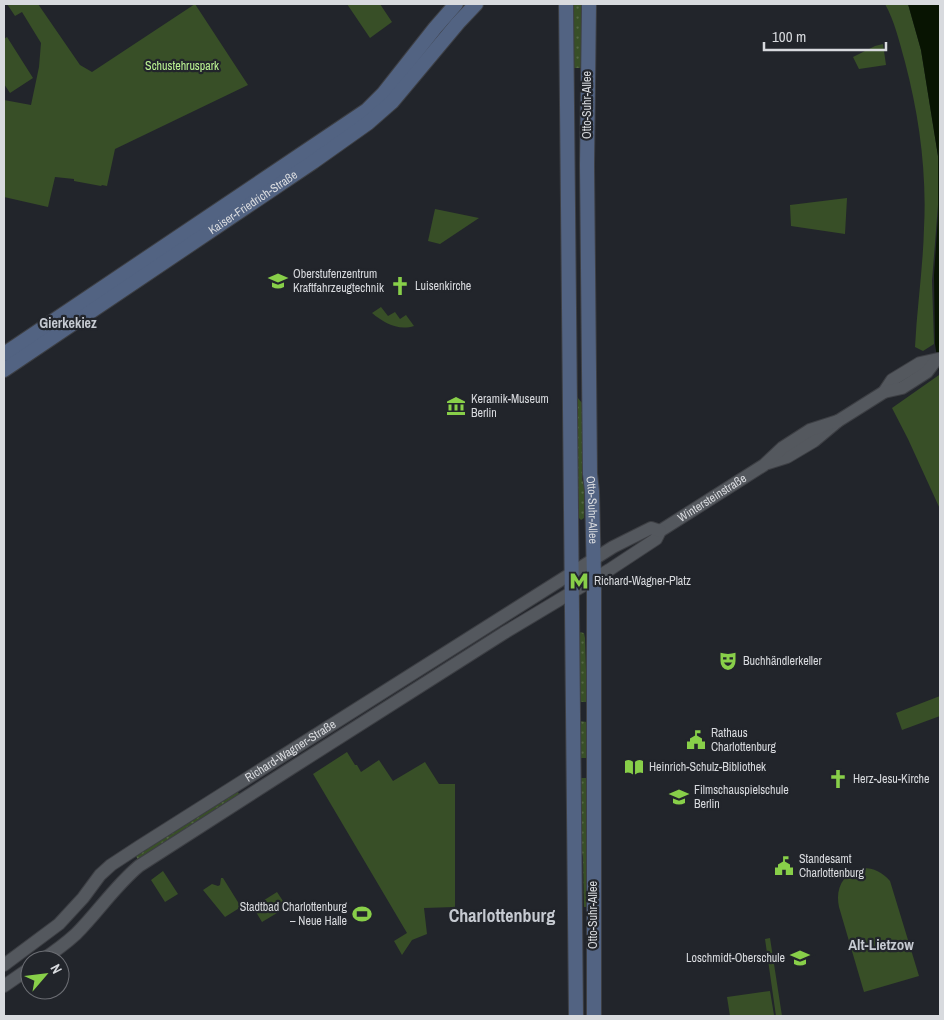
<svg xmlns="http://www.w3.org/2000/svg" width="944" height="1020" font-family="'Archivo Narrow',sans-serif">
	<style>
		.grass { fill: url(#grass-dots) }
		.green { fill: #384f27 }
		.water { fill: #081402 }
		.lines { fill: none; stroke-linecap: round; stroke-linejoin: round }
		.tertiary-casing { stroke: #3d3f44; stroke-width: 14 }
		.secondary-casing { stroke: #3d3f44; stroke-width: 16 }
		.tertiary { stroke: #54585e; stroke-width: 12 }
		.secondary { stroke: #526382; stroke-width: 14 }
		.labels { text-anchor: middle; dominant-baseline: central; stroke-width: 4.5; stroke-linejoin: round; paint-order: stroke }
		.park-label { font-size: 12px; fill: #baf292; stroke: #22252b }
		.street-label { font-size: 12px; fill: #d8dade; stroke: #22252b }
		.poi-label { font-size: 12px; fill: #d8dade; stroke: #22252b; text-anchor: start }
		.neighbourhood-label { font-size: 14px; font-weight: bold; fill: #c6cad1; stroke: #22252b }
		.quarter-label { font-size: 15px; font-weight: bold; fill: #c6cad1; stroke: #22252b }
		.district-label { font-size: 18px; font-weight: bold; fill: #c6cad1; stroke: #22252b }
	</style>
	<defs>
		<pattern id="grass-dots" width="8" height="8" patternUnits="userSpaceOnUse" patternTransform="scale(1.25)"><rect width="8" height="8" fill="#384f27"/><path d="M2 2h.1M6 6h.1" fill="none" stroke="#546846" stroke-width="1.8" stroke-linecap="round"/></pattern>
	</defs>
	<rect width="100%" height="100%" fill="#22252b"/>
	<!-- grass -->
	<path class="grass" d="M573 4H581L582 68H574Z
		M577 397 582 403V479L584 485V518L581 520 579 518 576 437Z
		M579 632 584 633 585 638 587 702H580Z
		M579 721 587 722V758H579Z
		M580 778H588L589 907H584L583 857 580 844Z
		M237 790 240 796 138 860 135 854Z"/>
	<!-- green -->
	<path class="green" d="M7 4H38L80 65 92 72 195 4 248 85 115 149 107 186 102 185 101 186 74 181V179L55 177 48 207 4 197V100L31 105 39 67 41 43 22 12 15 16Z
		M347 4H380L392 22 370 38Z
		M885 4H908L921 50 938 156V205L932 281 934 344 923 351 915 347C917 307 923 268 924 228 927 172 919 115 905 62 899 41 895 22 885 4Z
		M7 37 33 78 10 93 4 84V39Z
		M883 44 886 65 859 69 853 57 875 46Z
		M847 198 845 234 791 226 790 205Z
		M435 209 479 218 440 244 428 241Z
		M381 307 388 316 395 312 400 319 406 315 414 326C398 331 384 323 372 313Z
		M939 375 940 379V509L908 439 892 408Z
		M940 696V716L902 730 896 713Z
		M347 752 355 765H357L361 772 379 760 393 781 425 762 439 784H455V907L424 908 427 934 412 940 402 955 394 941 407 933 313 774Z
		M863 868C874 868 882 872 890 881L919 976 864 992 839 907C835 888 843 873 863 868Z
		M163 871 178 894 165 902 151 880Z
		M221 878H223L241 907 225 917 203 890 212 884 218 886 220 885Z
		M277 892 287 907 262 922 253 907Z
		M770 938 782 1016H776L765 939Z
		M770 991 774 1015 730 1016 727 997Z"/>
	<!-- water -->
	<path class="water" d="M908 4H940V378L935 344 934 275 938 217V156L921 50Z"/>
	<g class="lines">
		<!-- tertiary casing -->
		<g class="tertiary-casing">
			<g id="tertiary">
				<path d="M884 392 892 380 920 363 938 359"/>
				<path d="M768 463 787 457 814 441 838 421 884 392 902 388 927 372 936 360"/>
				<path id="s1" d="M42 960C54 952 65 944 76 934 98 912 115 886 139 866L290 769 504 633 609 570 656 539 660 531 764 465 782 448 810 430 838 421"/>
				<path id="s2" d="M4 965 59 924 83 898 100 875 111 865 140 846 613 547 651 528 660 531"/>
				<path d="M4 986 30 968"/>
			</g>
		</g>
		<!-- secondary casing -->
		<g class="secondary-casing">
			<g id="secondary">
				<path d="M566 4 576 1016"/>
				<path id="s3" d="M589 4 587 165 590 474 592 491 594 578V1016"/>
				<path d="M4 354 367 110 383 94 435 28 456 4"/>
				<path id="s4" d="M4 370 313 162 368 123 392 102 458 23 476 4"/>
			</g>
		</g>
		<!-- tertiary -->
		<use href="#tertiary" class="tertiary"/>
		<!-- secondary -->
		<use href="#secondary" class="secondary"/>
	</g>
	<!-- icons -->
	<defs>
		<g id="school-bare" transform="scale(1.5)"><path d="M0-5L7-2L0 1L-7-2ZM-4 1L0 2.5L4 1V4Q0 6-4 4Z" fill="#88cf49" stroke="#22252b" stroke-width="2.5" paint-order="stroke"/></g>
		<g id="church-bare" transform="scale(1.5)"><path d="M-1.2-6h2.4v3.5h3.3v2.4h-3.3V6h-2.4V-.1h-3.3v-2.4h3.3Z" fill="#88cf49" stroke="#22252b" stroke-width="2.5" paint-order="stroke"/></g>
		<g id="museum-bare" transform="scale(1.5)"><path d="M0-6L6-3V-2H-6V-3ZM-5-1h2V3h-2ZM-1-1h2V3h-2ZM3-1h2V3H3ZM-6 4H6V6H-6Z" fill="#88cf49" stroke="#22252b" stroke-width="2.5" paint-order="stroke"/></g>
		<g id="metro-bare" transform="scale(1.5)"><path d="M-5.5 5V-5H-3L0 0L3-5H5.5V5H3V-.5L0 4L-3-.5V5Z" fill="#88cf49" stroke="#22252b" stroke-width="2.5" paint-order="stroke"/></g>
		<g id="theatre-bare" transform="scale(1.5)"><path d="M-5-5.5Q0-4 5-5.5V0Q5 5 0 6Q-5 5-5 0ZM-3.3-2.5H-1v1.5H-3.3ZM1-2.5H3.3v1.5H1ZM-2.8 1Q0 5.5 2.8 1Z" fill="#88cf49" stroke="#22252b" stroke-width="2.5" paint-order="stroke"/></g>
		<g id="civic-bare" transform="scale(1.5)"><path d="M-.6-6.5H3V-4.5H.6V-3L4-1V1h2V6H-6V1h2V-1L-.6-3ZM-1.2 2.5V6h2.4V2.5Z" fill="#88cf49" stroke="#22252b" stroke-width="2.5" paint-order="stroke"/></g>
		<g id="library-bare" transform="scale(1.5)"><path d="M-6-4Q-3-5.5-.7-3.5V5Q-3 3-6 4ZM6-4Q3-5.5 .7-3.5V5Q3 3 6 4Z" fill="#88cf49" stroke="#22252b" stroke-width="2.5" paint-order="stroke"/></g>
		<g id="university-bare" transform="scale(1.5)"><path d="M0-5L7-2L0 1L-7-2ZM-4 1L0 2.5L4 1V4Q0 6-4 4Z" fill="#88cf49" stroke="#22252b" stroke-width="2.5" paint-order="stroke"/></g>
		<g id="stadium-bare" transform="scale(1.5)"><path d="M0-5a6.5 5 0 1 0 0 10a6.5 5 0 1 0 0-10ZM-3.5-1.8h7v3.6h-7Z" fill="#88cf49" stroke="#22252b" stroke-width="2.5" paint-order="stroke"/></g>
	</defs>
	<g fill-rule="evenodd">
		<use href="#school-bare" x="278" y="281"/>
		<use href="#church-bare" x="400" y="286"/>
		<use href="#museum-bare" x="456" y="406"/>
		<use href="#metro-bare" x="579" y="581"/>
		<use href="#theatre-bare" x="728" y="661"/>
		<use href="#civic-bare" x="696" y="740"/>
		<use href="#library-bare" x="634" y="767"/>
		<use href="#church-bare" x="838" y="779"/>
		<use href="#university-bare" x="679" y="797"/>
		<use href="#civic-bare" x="784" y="866"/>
		<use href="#stadium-bare" x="362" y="914"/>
		<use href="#school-bare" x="800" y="958"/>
	</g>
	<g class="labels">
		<!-- park labels -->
		<g class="park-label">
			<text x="182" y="66">Schustehruspark</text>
		</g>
		<!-- street labels -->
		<g class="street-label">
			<text transform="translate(587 105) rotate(-90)">Otto-Suhr-Allee</text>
			<text stroke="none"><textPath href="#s4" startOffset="300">Kaiser-Friedrich-Straße</textPath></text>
			<text stroke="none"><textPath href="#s1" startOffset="818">Wintersteinstraße</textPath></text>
			<text stroke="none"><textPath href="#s3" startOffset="506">Otto-Suhr-Allee</textPath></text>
			<text stroke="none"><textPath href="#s2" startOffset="360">Richard-Wagner-Straße</textPath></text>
			<text transform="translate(593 915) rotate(-90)">Otto-Suhr-Allee</text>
		</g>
		<!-- poi labels -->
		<g class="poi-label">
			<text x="293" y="274">Oberstufenzentrum<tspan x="293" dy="14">Kraftfahrzeugtechnik</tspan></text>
			<text x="415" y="286">Luisenkirche</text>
			<text x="471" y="399">Keramik-Museum<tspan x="471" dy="14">Berlin</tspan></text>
			<text x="594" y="581">Richard-Wagner-Platz</text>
			<text x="743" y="661">Buchhändlerkeller</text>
			<text x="711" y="733">Rathaus<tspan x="711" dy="14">Charlottenburg</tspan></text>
			<text x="649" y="767">Heinrich-Schulz-Bibliothek</text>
			<text x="853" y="779">Herz-Jesu-Kirche</text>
			<text x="694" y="790">Filmschauspielschule<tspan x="694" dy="14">Berlin</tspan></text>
			<text x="799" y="859">Standesamt<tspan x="799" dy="14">Charlottenburg</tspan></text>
			<text x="347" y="907" text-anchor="end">Stadtbad Charlottenburg<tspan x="347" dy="14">– Neue Halle</tspan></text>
			<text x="785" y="958" text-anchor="end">Loschmidt-Oberschule</text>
		</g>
		<!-- neighbourhood labels -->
		<g class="neighbourhood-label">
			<text x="68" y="323">Gierkekiez</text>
		</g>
		<!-- quarter labels -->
		<g class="quarter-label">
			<text x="881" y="944">Alt-Lietzow</text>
		</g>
		<!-- district labels -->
		<g class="district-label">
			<text x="502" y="915">Charlottenburg</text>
		</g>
	</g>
	<!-- border -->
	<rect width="944" height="1020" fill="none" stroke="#d8dade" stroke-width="10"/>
	<!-- north arrow -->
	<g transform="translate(45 975) rotate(62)"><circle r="24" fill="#22252b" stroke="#6b6d73"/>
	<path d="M0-4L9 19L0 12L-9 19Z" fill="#88cf49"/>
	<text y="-8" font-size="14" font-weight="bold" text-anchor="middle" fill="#d8dade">N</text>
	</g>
	<!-- scale -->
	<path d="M764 42v8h122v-8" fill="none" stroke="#d8dade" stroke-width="2.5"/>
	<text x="772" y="42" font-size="15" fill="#d8dade" stroke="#22252b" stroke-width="4" paint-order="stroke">100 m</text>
</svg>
